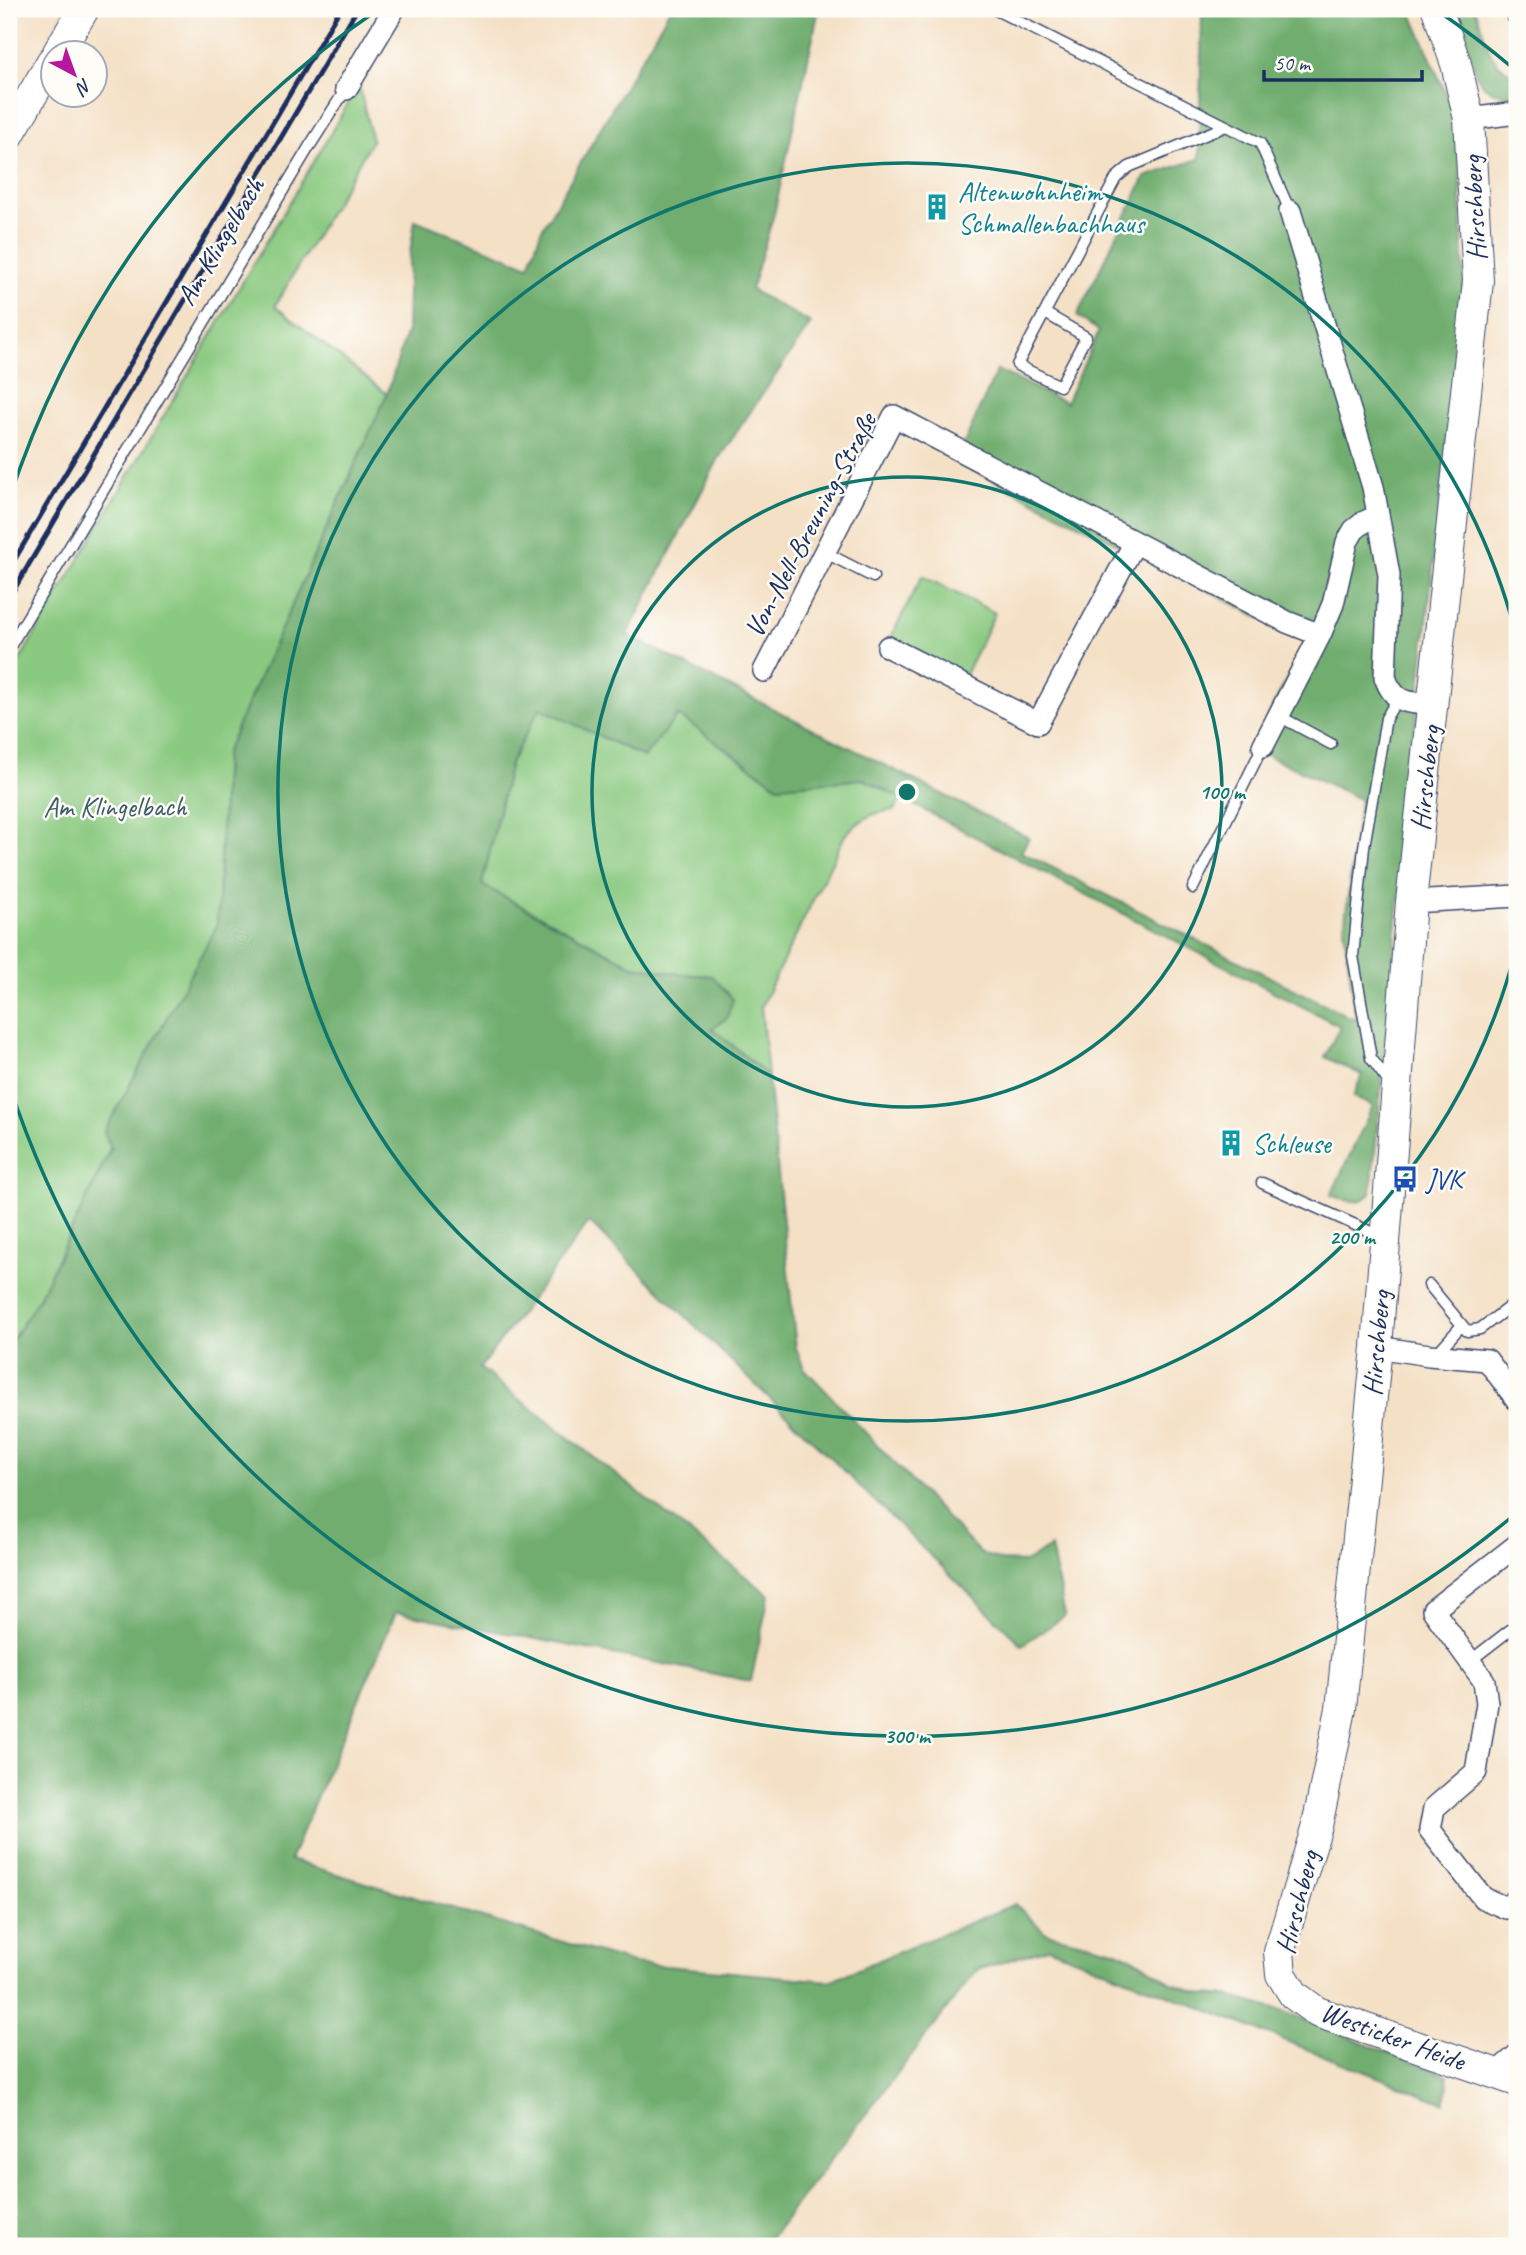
<svg xmlns="http://www.w3.org/2000/svg" width="1526" height="2255" font-family="Caveat,sans-serif">
	<style>
		.green { fill: #8ac980; stroke: #527c6f; stroke-width: 2 }
		.forest { fill: #6fad6e; stroke: #456e66; stroke-width: 2 }
		.lines { fill: none; stroke-linecap: round; stroke-linejoin: round }
		.lane-casing { stroke: #3c4a6d; stroke-width: 13 }
		.street-casing { stroke: #3c4a6d; stroke-width: 24 }
		.secondary-casing { stroke: #3c4a6d; stroke-width: 32 }
		.lane { stroke: #fff; stroke-width: 10 }
		.street { stroke: #fff; stroke-width: 21 }
		.secondary { stroke: #fff; stroke-width: 30 }
		.rail { stroke: #1b2f5e; stroke-width: 5 }
		.ring { fill: none; stroke: #0f766e; stroke-width: 3.5 }
		.labels { text-anchor: middle; dominant-baseline: central; stroke-width: 5; stroke-linejoin: round; paint-order: stroke }
		.culture-label { font-size: 28px; fill: #0d838f; stroke: #fdfcf7; text-anchor: start }
		.street-label { font-size: 28px; fill: #1b2f5e; stroke: #fdfcf7 }
		.park-label { font-size: 28px; fill: #3c5d68; stroke: #fdfcf7 }
		.transit-label { font-size: 28px; fill: #164399; stroke: #fdfcf7; text-anchor: start }
		.centre { fill: #0f766e; stroke: #fdfcf7; stroke-width: 3.5 }
		.ring-label { font-size: 21px; text-anchor: middle; font-weight: bold; fill: #0f766e; stroke: #fdfcf7; stroke-width: 5; stroke-linejoin: round; paint-order: stroke }
	</style>
	<rect width="100%" height="100%" fill="#fdfcf7"/>
	<filter id="ink" filterUnits="userSpaceOnUse"><feTurbulence type="fractalNoise" baseFrequency=".0143" numOctaves="2"/><feDisplacementMap in="SourceGraphic" scale="14" xChannelSelector="R" yChannelSelector="G"/><feConvolveMatrix kernelMatrix="1 2 1 2 8 2 1 2 1" color-interpolation-filters="sRGB"/></filter>
	<filter id="wash" filterUnits="userSpaceOnUse"><feTurbulence type="fractalNoise" baseFrequency=".00686" numOctaves="4" result="noise"/><feDisplacementMap in="SourceGraphic" scale="28" xChannelSelector="R" yChannelSelector="G"/><feGaussianBlur stdDeviation="1.57" result="paint"/><feColorMatrix in="noise" values="0 0 0 0 0 0 0 0 0 0 0 0 0 0 0 0 0 1.4 0 .05"/><feComposite in="paint" operator="in"/></filter>
	<g filter="url(#wash)">
		<rect width="100%" height="100%" fill="#f4e0c5"/>
		<!-- green -->
		<path class="green" d="M359 85 372 140 275 306 387 394 225 754 217 926 105 1132 111 1147 39 1298 9 1345V678Z
			M922 576 995 613 964 677 890 639Z
			M540 707 644 757 678 715 778 786 864 779 901 798 895 810C872 812 861 819 845 835L766 996 761 1007 768 1076 712 1028V976L680 974 633 966 482 885 510 763Z"/>
		<!-- forest -->
		<path class="forest" d="M670 9H819L774 214 751 290 811 323 719 458 627 635 1029 838 1021 852 1356 1020 1344 929 1360 799 1252 748 1306 641 956 461 997 370 1066 403 1099 331 1077 316 1145 177 1199 159 1202 9H1410L1458 123 1464 281 1416 723 1371 1194C1358 1206 1346 1201 1331 1195L1373 1106 1353 1097 1362 1075 1325 1057 1340 1026 864 779 778 786 678 715 644 757 540 708 510 763 482 885 633 966 680 974 712 976 733 999 727 1018 712 1028 768 1076 796 1348 804 1368 980 1553 1001 1561 1025 1562 1051 1547 1065 1616 1022 1645 589 1222 480 1368 769 1595 751 1681 396 1612 290 1860 633 1963 829 1981 1015 1904 1046 1933 1115 1950 1133 1958 1172 1983 1203 1994 1229 1996 1282 2011 1447 2075 1448 2089 1444 2103 1048 1948 977 1970 764 2246H9V1345L39 1298 111 1148 104 1132 217 926 225 754 387 394 407 331 409 260 415 220 529 266 541 231Z
			M1457 9H1475C1488 38 1484 62 1517 76V96C1500 96 1487 92 1477 77Z"/>
	</g>
	<g filter="url(#ink)">
		<g class="lines">
			<!-- lane casing -->
			<g class="lane-casing">
				<path id="lane" d="M994 9 1260 143 1290 211
					M1506 9 1517 23
					M1045 313 1086 337 1060 386 1017 365 1116 178 1129 167 1226 126
					M824 552 873 577
					M9 648 309 147 346 89
					M1279 716 1331 744
					M1193 888 1263 746
					M1390 1084 1371 1058 1353 956 1364 847 1386 718 1398 698
					M1262 1183 1382 1237
					M1429 1285 1467 1331 1480 1329 1517 1301
					M1436 1354 1462 1325
					M1470 1661 1510 1630"/>
			</g>
			<!-- street casing -->
			<g class="street-casing">
				<path id="street" d="M346 89 394 9
					M1469 119 1517 113
					M1290 211 1373 487 1389 575 1385 677C1394 704 1408 703 1434 704
					M1320 635 1333 604 1347 542 1354 530 1364 522 1378 516
					M888 647 1038 723 1134 544
					M764 671 894 416 1287 622 1320 635 1263 746
					M1411 902 1517 896
					M1377 1347 1429 1355 1487 1360 1517 1400
					M1517 1545 1433 1610 1484 1681 1487 1703 1476 1772 1434 1808 1430 1830 1483 1898 1506 1908 1517 1899
					M1496 2073 1517 2055"/>
			</g>
			<!-- secondary casing -->
			<g class="secondary-casing">
				<path id="secondary" d="M1437 9 1456 64 1469 119 1478 281 1411 902 1377 1347 1341 1709 1317 1826 1279 1952 1281 1974 1294 1995 1317 2012 1517 2081
					M58 52 84 9
					M9 135 52 61"/>
			</g>
			<!-- lane -->
			<use href="#lane" class="lane"/>
			<!-- street -->
			<use href="#street" class="street"/>
			<!-- secondary -->
			<use href="#secondary" class="secondary"/>
			<!-- rail -->
			<path class="rail" d="M9 569 340 9
				M9 598 357 9"/>
		</g>
	</g>
	<!-- distance rings -->
	<g class="ring">
		<circle cx="907" cy="792" r="315"/>
		<path d="M1516 949A629 629 0 1 1 1516 635"/>
		<path d="M1514 1515A944 944 0 0 1 9 1084M9 500A944 944 0 0 1 379 9M1435 9A944 944 0 0 1 1514 69"/>
	</g>
	<!-- icons -->
	<defs>
		<g id="building-bare" transform="scale(2.1)"><path d="M-4-6H4V6H1V3H-1V6H-4ZM-2.5-4.3h1.7v1.8h-1.7ZM.8-4.3h1.7v1.8H.8ZM-2.5-1h1.7V.8h-1.7ZM.8-1h1.7V.8H.8Z" fill="#0f9aa8" stroke="#fdfcf7" stroke-width="2.5" paint-order="stroke"/></g>
		<g id="bus-bare" transform="scale(2.1)"><path d="M-5-6H5V4H4V6H2V4H-2V6H-4V4H-5ZM-3.5-4V0h7V-4ZM-3.5 1.2v1.5H-2V1.2ZM2 1.2v1.5H3.5V1.2Z" fill="#1a4fb4" stroke="#fdfcf7" stroke-width="2.5" paint-order="stroke"/></g>
	</defs>
	<g fill-rule="evenodd">
		<use href="#building-bare" x="937" y="207"/>
		<use href="#building-bare" x="1231" y="1143"/>
		<use href="#bus-bare" x="1405" y="1179"/>
	</g>
	<g class="labels">
		<!-- culture labels -->
		<g class="culture-label">
			<text x="958" y="191">Altenwohnheim<tspan x="958" dy="32">Schmallenbachhaus</tspan></text>
			<text x="1252" y="1143">Schleuse</text>
		</g>
		<!-- street labels -->
		<g class="street-label">
			<text transform="translate(1474 208) rotate(-93)">Hirschberg</text>
			<text transform="translate(220 241) rotate(-59)">Am Klingelbach</text>
			<text transform="translate(810 525) rotate(-62)">Von-Nell-Breuning-Straße</text>
			<text transform="translate(1425 778) rotate(-84)">Hirschberg</text>
			<text transform="translate(1376 1343) rotate(-85)">Hirschberg</text>
			<text transform="translate(1297 1902) rotate(-76)">Hirschberg</text>
			<text transform="translate(1393 2036) rotate(20)">Westicker Heide</text>
		</g>
		<!-- park labels -->
		<g class="park-label">
			<text x="115" y="806">Am Klingelbach</text>
		</g>
		<!-- transit labels -->
		<g class="transit-label">
			<text x="1426" y="1179">JVK</text>
		</g>
	</g>
	<circle cx="907" cy="792" r="10" class="centre"/>
	<g class="ring-label">
		<text x="1222" y="799">100 m</text>
		<text x="1352" y="1244">200 m</text>
		<text x="907" y="1743">300 m</text>
	</g>
	<!-- margin -->
	<rect width="1526" height="2255" fill="none" stroke="#fdfcf7" stroke-width="35"/>
	<!-- north arrow -->
	<g transform="translate(74 74) rotate(139)"><circle r="33" fill="#fdfcf7" stroke="#a3aaba" stroke-width="2"/>
	<path d="M0-5L12 26L0 18L-12 26Z" fill="#b5179e"/>
	<text y="-10" font-size="19" font-weight="bold" text-anchor="middle" fill="#1b2f5e">N</text>
	</g>
	<!-- scale -->
	<path d="M1264 70v10h158v-10" fill="none" stroke="#1b2f5e" stroke-width="3.5"/>
	<text x="1274" y="70" font-size="21" fill="#1b2f5e" stroke="#fdfcf7" stroke-width="5" paint-order="stroke">50 m</text>
</svg>
